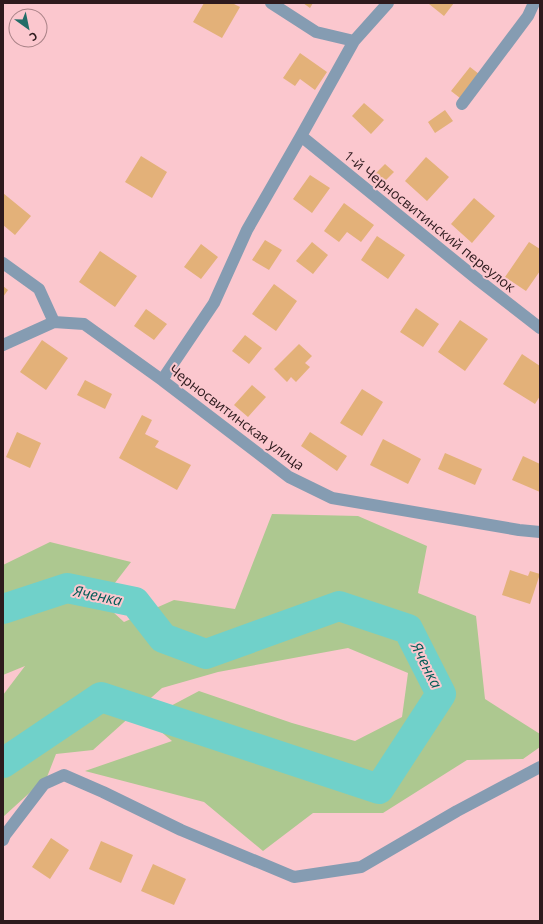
<svg xmlns="http://www.w3.org/2000/svg" width="543" height="924" font-family="'Open Sans',sans-serif">
	<style>
		.green { fill: #adc890 }
		.lines { fill: none; stroke-linecap: round; stroke-linejoin: round }
		.river { stroke: #70d1ca; stroke-width: 30 }
		.building { fill: #e3b179 }
		.minor { stroke: #859cb2; stroke-width: 12 }
		.labels { text-anchor: middle; dominant-baseline: central; stroke-width: 4; stroke-linejoin: round; paint-order: stroke }
		.street-label { font-size: 14px; fill: #2d1a1d; stroke: #fbc7ce }
		.water-label { font-size: 15px; font-style: italic; fill: #005b56; stroke: #fbc7ce }
	</style>
	<rect width="100%" height="100%" fill="#fbc7ce"/>
	<!-- green -->
	<path class="green" d="M272 514 358 516 427 546 418 593 476 616 485 699 540 734V747L523 759 467 760 383 813H313L263 851 204 802 85 771 172 741 146 719 199 691 292 723 355 741 402 717 408 673 348 648 218 672 162 688 93 750 56 754 47 777 3 817V695L25 666 3 675V565L50 542 131 562 101 601 124 622 174 600 235 609Z"/>
	<g class="lines">
		<!-- river -->
		<path class="river" d="M3 609 67 588 135 602 163 638 206 654 339 606 408 629 441 694 379 789 101 697 3 763"/>
	</g>
	<!-- building -->
	<path class="building" d="M204 3H232L240 7 222 38 193 22Z
		M303 3H313L310 8Z
		M430 3H454L444 16 429 4Z
		M300 53 327 72 315 90 300 79 295 86 283 78Z
		M470 67 479 74 460 98 451 91Z
		M364 103 384 120 371 134 352 116Z
		M445 110 453 121 435 133 428 122Z
		M141 156 167 172 152 198 125 182Z
		M426 157 449 177 427 201 405 181Z
		M385 164 394 172 377 189 369 180Z
		M310 175 330 188 312 213 293 199Z
		M3 193 31 216 15 235 3 225Z
		M474 198 495 216 472 243 451 224Z
		M344 203 374 225 361 242 347 232 339 242 324 231Z
		M377 236 405 255 388 279 361 260Z
		M265 240 282 250 269 270 252 260Z
		M312 242 328 255 313 274 296 261Z
		M529 242 540 249V271L526 291 505 277Z
		M201 244 218 257 201 279 184 267Z
		M100 251 137 276 115 307 79 282Z
		M274 284 297 301 276 331 252 314Z
		M3 286 8 290 3 297Z
		M416 308 439 324 423 347 400 332Z
		M146 309 167 324 154 340 134 326Z
		M460 320 488 339 465 371 438 352Z
		M245 335 262 348 249 364 232 351Z
		M42 340 68 358 46 390 20 372Z
		M299 344 312 356 305 363 310 367 296 382 291 377 287 382 274 369Z
		M522 354 540 366V396L535 404 503 384Z
		M85 380 112 394 105 409 77 395Z
		M252 385 266 397 248 417 234 405Z
		M362 389 383 402 362 436 340 423Z
		M142 415 152 420 145 434 159 441 155 447 191 465 177 490 119 458Z
		M17 432 41 443 30 468 6 457Z
		M310 432 347 456 337 471 301 446Z
		M383 439 421 459 408 484 370 465Z
		M445 453 482 469 475 485 438 469Z
		M523 456 540 464V492L512 480Z
		M510 570 528 576 530 571 540 574 530 604 502 595Z
		M51 838 69 850 50 879 32 867Z
		M101 841 133 855 121 883 89 869Z
		M153 864 186 879 174 905 141 891Z"/>
	<g class="lines">
		<!-- minor -->
		<path class="minor" d="M271 3 316 32 354 41 388 3
			M462 104 528 16 534 3
			M301 136 477 279 540 328
			M3 263 39 289 54 322
			M3 345 54 322 84 324 162 380 289 477 332 498 519 530 540 532
			M162 380 214 303 247 230 301 136 354 41
			M3 840 5 835 44 784 64 775 103 792 181 830 294 877 361 867 457 811 540 767"/>
	</g>
	<g class="labels">
		<!-- street labels -->
		<g class="street-label">
			<text transform="translate(430 221) rotate(39)">1-й Черносвитинский переулок</text>
			<text transform="translate(237 417) rotate(37)">Черносвитинская улица</text>
		</g>
		<!-- water labels -->
		<g class="water-label">
			<text transform="translate(98 595) rotate(12)">Яченка</text>
			<text transform="translate(427 665) rotate(63)">Яченка</text>
		</g>
	</g>
	<!-- border -->
	<rect width="543" height="924" fill="none" stroke="#2d1a1d" stroke-width="8"/>
	<!-- north arrow -->
	<g transform="translate(28 28) rotate(147)"><circle r="19" fill="#fbc7ce" stroke="#a98287"/>
	<path d="M0-3L7 15L0 10L-7 15Z" fill="#226d68"/>
	<text y="-6" font-size="11" font-weight="bold" text-anchor="middle" fill="#2d1a1d">С</text>
	</g>
</svg>
